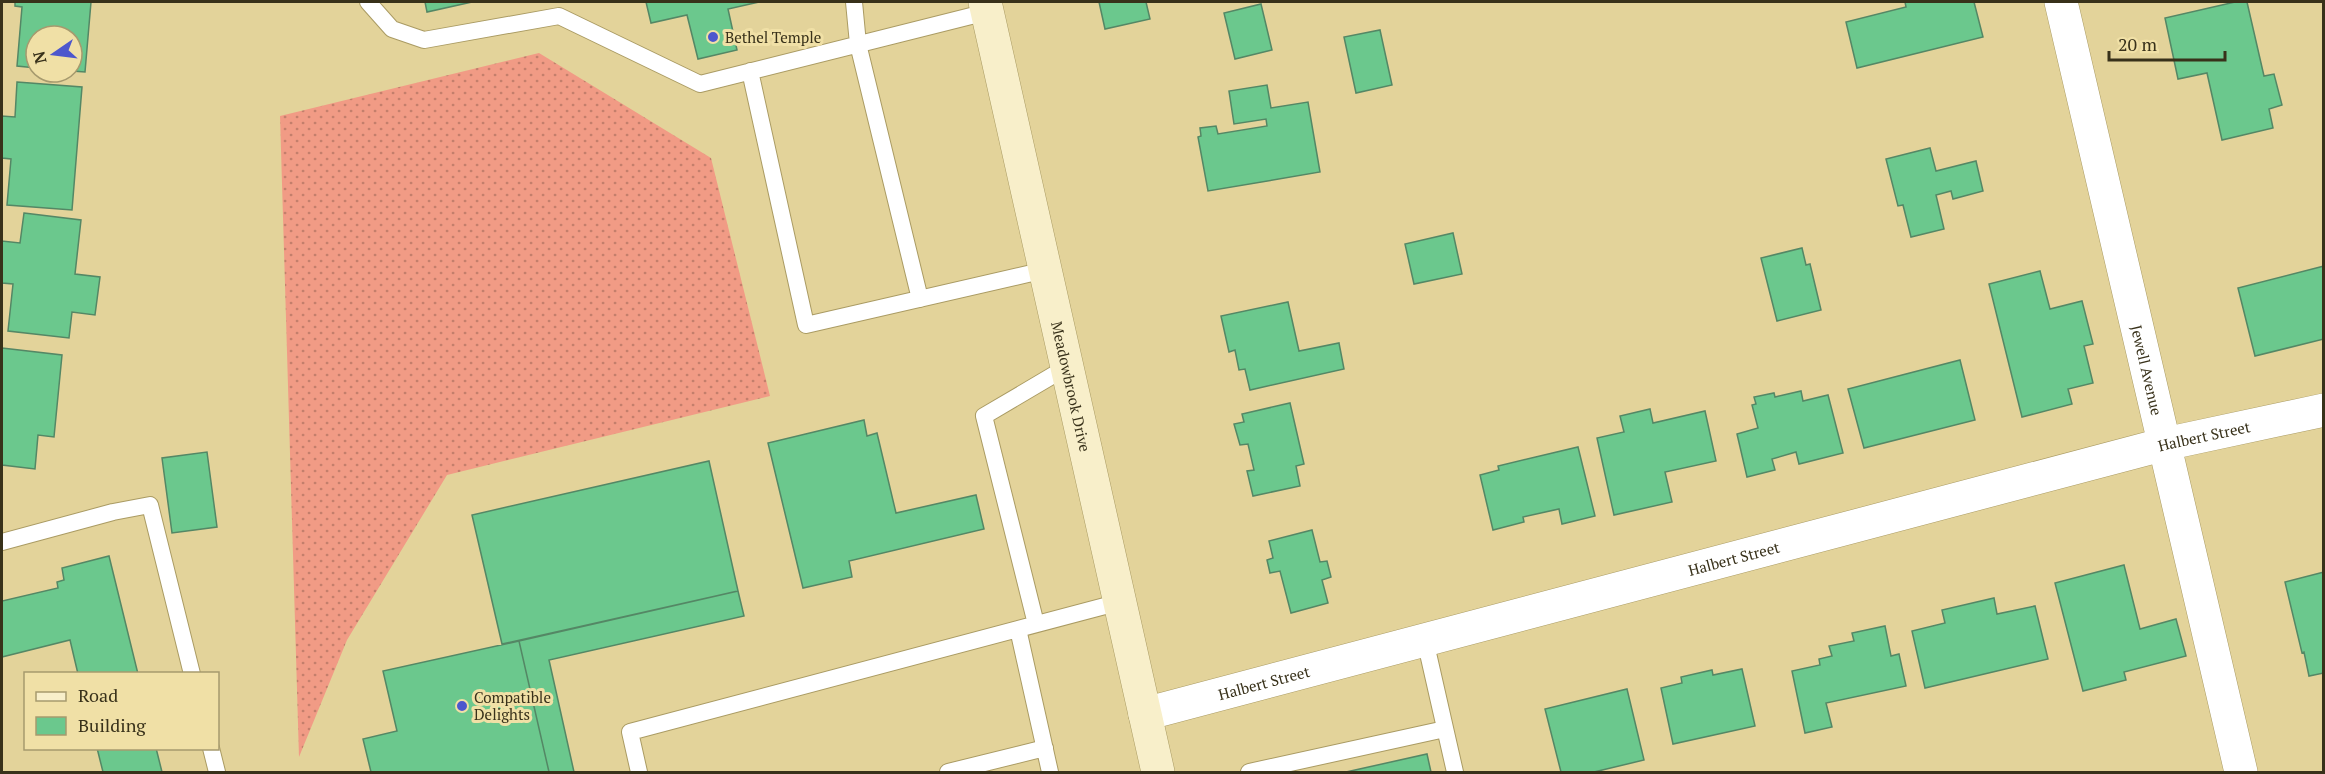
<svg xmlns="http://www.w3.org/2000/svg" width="2325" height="774" font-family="'PT Serif',serif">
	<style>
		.grass { fill: url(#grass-dots) }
		.building { fill: #6bc88d; stroke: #548765; stroke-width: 1.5 }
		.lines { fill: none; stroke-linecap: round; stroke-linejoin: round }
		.lane-casing { stroke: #aa9b63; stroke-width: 18 }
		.street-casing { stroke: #aa9b63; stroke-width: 34 }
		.secondary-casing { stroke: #aa9b63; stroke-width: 34 }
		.lane { stroke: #fff; stroke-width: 16 }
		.street { stroke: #fff; stroke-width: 33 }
		.secondary { stroke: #f8efca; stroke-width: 33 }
		.poi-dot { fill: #4d57cd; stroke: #f0e0a6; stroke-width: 2 }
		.labels { text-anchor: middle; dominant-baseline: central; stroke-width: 6; stroke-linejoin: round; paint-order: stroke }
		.poi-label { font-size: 15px; fill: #38311a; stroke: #f0e0a6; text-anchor: start }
		.street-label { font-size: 15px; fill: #38311a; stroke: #f0e0a6 }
	</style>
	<defs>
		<pattern id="grass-dots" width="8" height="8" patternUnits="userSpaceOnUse" patternTransform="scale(1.5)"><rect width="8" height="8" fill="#f19b85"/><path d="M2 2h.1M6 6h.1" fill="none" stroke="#c47f6c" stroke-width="1.8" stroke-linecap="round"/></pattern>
	</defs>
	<rect width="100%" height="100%" fill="#e3d39a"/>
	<!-- grass -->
	<path class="grass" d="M539 53 711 158 770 396 447 475 347 640 299 757 280 116Z"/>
	<!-- building -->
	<path class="building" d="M15 2H91L85 72 72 71V36H36V68L17 66 22 7 15 6Z
		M425 2H472L427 12Z
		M646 2H759L728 9 737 50 698 59 687 15 651 23Z
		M1099 2H1146L1150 19 1105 29Z
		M1905 2H1974L1983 37 1857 68 1846 22 1906 7Z
		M2235 2H2247L2264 76 2274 74 2282 105 2269 109 2273 128 2222 140 2207 73 2178 79 2165 18Z
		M1261 4 1272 50 1235 59 1224 13Z
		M1380 30 1392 85 1356 93 1344 37Z
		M17 82 82 87 72 210 7 205 11 159 2 158V116L15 117Z
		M1267 85 1271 108 1308 102 1320 172 1208 191 1198 137 1201 136 1200 128 1216 126 1218 134 1267 126 1266 119 1234 124 1229 91Z
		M1930 148 1936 171 1976 161 1983 191 1953 199 1951 191 1936 195 1944 229 1911 237 1903 205 1898 206 1886 159Z
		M24 213 81 220 75 274 100 277 95 315 72 312 69 338 8 331 13 284 2 283V241L20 243Z
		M1453 233 1462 274 1414 284 1405 244Z
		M1802 248 1806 265 1810 264 1821 310 1777 321 1761 258Z
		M2324 266V339L2255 356 2238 288Z
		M2040 271 2050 309 2082 301 2093 344 2084 346 2093 383 2068 389 2072 404 2022 417 1989 284Z
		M1288 302 1299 351 1339 343 1344 369 1250 390 1245 369 1239 370 1235 350 1229 352 1221 316Z
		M2 348 62 355 54 437 38 435 35 469 2 465Z
		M1960 360 1975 420 1864 448 1848 389Z
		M1801 391 1803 401 1828 395 1843 453 1799 464 1796 452 1772 459 1775 470 1747 477 1737 434 1758 428 1752 405 1756 404 1754 397 1774 393 1775 397Z
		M1290 403 1304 464 1296 466 1300 486 1253 496 1247 471 1254 470 1248 444 1240 445 1234 424 1244 422 1242 414Z
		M1650 409 1653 423 1705 411 1716 461 1665 472 1672 502 1614 515 1597 438 1624 432 1620 416Z
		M864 420 867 436 877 433 896 513 976 495 984 529 849 561 852 577 803 588 768 443Z
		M1578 447 1595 516 1562 524 1559 509 1523 517 1524 522 1493 530 1480 475 1499 470 1498 466Z
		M207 452 217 527 172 533 162 458Z
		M709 461 738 591 502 644 472 515Z
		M1312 530 1320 562 1327 561 1331 577 1322 580 1328 603 1291 613 1280 571 1270 573 1267 560 1273 558 1269 541Z
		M109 556 138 674H78L70 640 2 657V601L58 588 57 582 64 580 62 568Z
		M2124 565 2140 629 2176 619 2186 656 2124 672 2126 680 2083 691 2055 583Z
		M2324 572V673L2309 676 2304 652 2302 653 2285 582Z
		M738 591 744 616 549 660 574 772H549L519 641Z
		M1994 598 1997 614 2035 606 2048 659 1925 688 1912 631 1945 623 1942 610Z
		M1885 626 1891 656 1899 654 1906 686 1826 703 1832 727 1805 733 1792 671 1820 665 1819 659 1832 656 1829 646 1854 641 1852 633Z
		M519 641 549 772H371L363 739 397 731 383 671Z
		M1742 669 1755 726 1673 744 1661 688 1682 683 1681 677 1712 670 1713 675Z
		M1627 689 1644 760 1594 772H1561L1545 709Z
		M97 748H156L162 772H103Z
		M1427 754 1431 772H1346Z"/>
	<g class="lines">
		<!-- lane casing -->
		<g class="lane-casing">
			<path id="lane" d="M368 2 392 29 424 40 559 16 700 84 987 12
				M854 2 858 44 920 299
				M750 71 806 325 1045 270
				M2 542 113 512 150 505 192 674
				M1036 624 984 416 1067 367
				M1018 629 1050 772
				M1425 640 1455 772
				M211 748 217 772
				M639 772 630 732 1120 602
				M948 772 1045 748
				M1249 772 1445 729"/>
		</g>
		<!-- street casing -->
		<g class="street-casing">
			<g id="street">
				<path id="s1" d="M2061 2 2241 772"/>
				<path id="s2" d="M1145 714 2165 444 2324 410"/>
			</g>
		</g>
		<!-- secondary casing -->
		<g class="secondary-casing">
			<g id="secondary">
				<path id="s3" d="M985 2 1158 772"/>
			</g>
		</g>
		<!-- lane -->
		<use href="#lane" class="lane"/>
		<!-- street -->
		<use href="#street" class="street"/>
		<!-- secondary -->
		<use href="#secondary" class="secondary"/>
	</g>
	<!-- markers -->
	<g class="poi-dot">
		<circle cx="713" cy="37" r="6"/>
		<circle cx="462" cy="706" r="6"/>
	</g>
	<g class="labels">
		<!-- poi labels -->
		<g class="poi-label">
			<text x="725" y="37">Bethel Temple</text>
			<text x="474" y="697">Compatible<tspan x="474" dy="17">Delights</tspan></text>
		</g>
		<!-- street labels -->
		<g class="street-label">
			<text stroke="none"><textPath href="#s1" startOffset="378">Jewell Avenue</textPath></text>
			<text stroke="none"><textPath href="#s3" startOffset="394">Meadowbrook Drive</textPath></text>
			<text stroke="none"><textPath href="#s2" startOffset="1095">Halbert Street</textPath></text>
			<text stroke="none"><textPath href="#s2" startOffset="609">Halbert Street</textPath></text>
			<text stroke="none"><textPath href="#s2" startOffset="123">Halbert Street</textPath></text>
		</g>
	</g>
	<!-- border -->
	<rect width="2325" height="774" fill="none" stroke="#38311a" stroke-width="6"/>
	<!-- legend -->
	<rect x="24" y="672" width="195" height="78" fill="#f0e0a6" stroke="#a69a6e" stroke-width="1.5"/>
	<rect x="36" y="692" width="30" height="9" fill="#f8efca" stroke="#a69a6e" stroke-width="1.5"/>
	<text x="78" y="702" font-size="18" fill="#38311a">Road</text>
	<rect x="36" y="717" width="30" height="18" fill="#6bc88d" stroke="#a69a6e" stroke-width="1.5"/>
	<text x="78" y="732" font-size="18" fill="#38311a">Building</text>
	<!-- north arrow -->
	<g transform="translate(54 54) rotate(256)"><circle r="28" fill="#f0e0a6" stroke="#a69a6e" stroke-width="1.5"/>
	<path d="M0-4.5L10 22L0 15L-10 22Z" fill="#4d57cd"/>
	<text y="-9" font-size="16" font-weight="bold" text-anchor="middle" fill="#38311a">N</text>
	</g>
	<!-- scale -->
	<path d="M2109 51v9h116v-9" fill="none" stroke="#38311a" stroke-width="3"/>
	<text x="2118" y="51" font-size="18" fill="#38311a" stroke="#f0e0a6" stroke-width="4.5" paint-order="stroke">20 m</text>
</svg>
